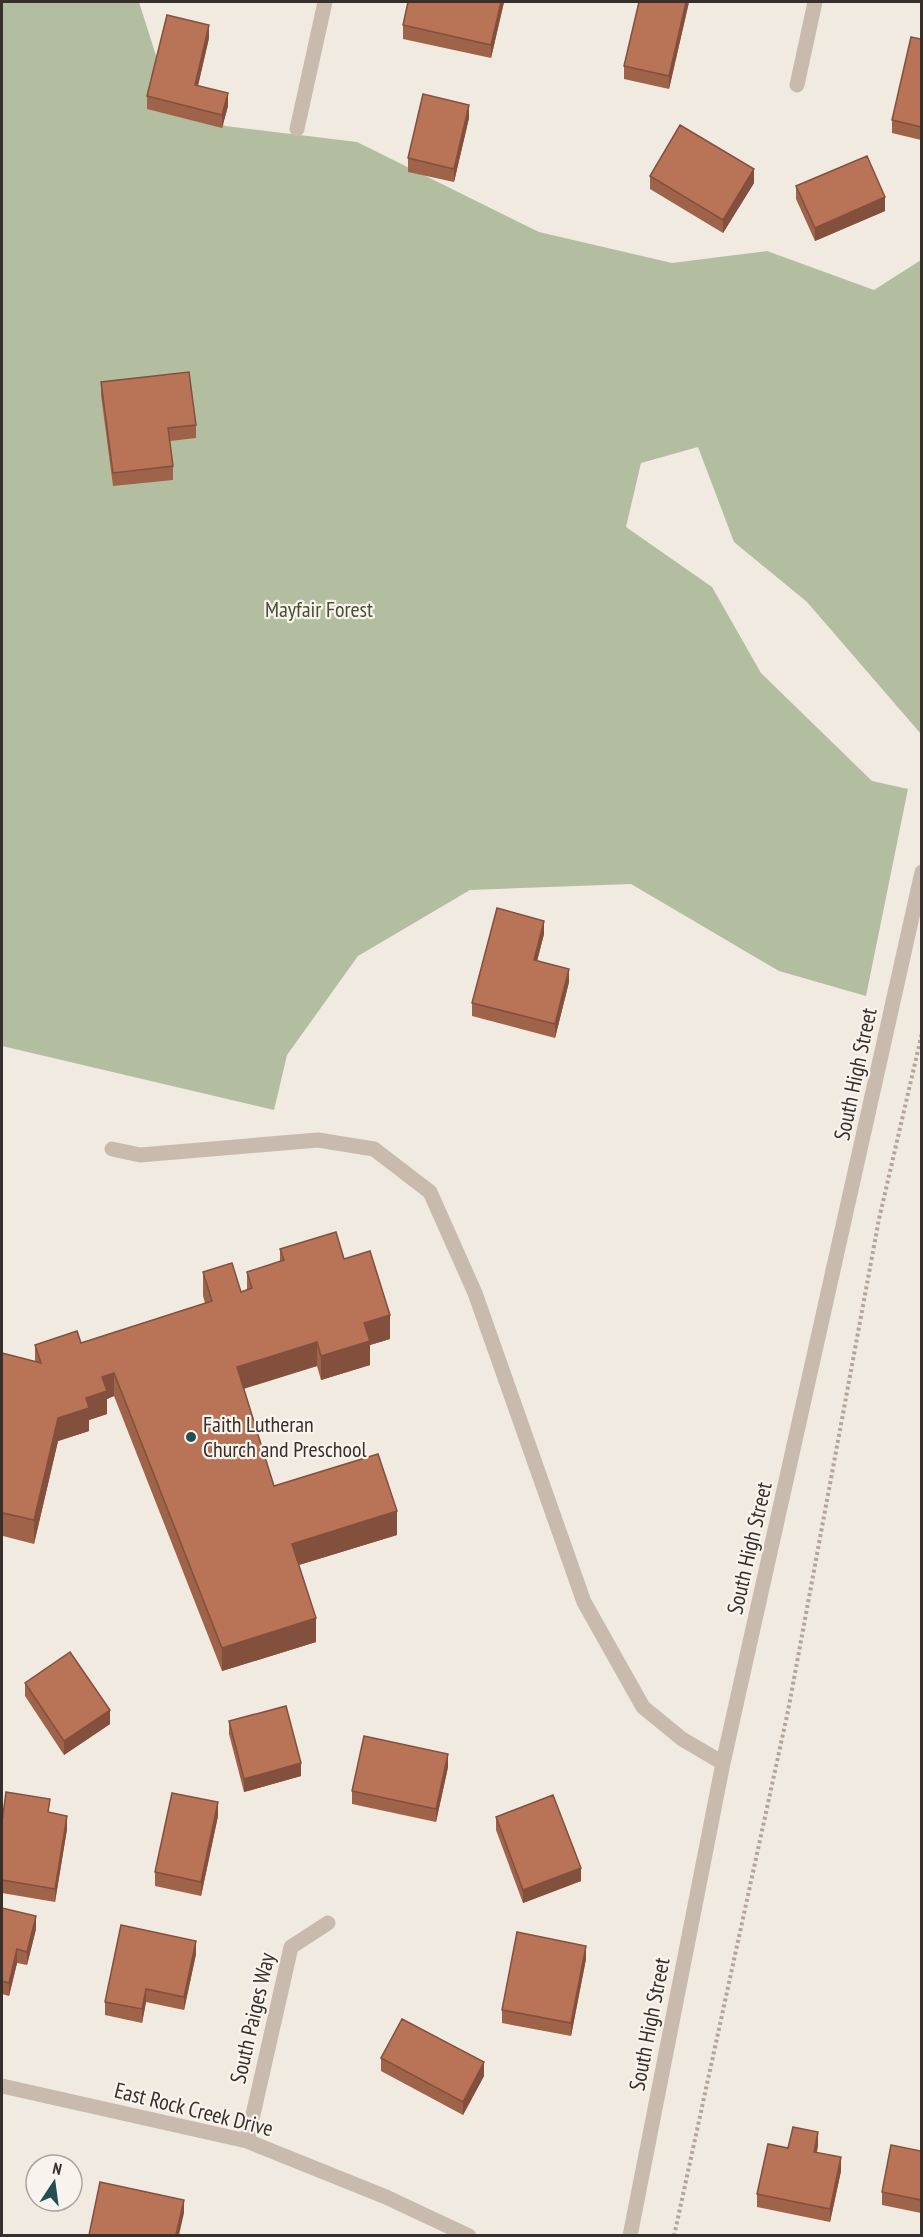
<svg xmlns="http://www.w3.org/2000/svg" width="923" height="2237" font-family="'PT Sans Narrow',sans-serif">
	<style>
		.green { fill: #b3bea1 }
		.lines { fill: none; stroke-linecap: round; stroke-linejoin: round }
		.path { stroke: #b3a597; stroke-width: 4; stroke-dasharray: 3 3; stroke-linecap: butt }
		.minor { stroke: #c8bbad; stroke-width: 15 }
		.wall { fill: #9f634a }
		.shaded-wall { fill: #82503c }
		.building { fill: #b97356; stroke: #82503c; stroke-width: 1.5 }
		.poi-dot { fill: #254e54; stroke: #f8f3ec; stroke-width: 2 }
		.labels { text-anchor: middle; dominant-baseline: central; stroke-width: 4.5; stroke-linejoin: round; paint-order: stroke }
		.park-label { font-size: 22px; fill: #445231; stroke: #f8f3ec }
		.street-label { font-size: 22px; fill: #372f2b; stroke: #f8f3ec }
		.poi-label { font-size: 22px; fill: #372f2b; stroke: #f8f3ec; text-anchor: start }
	</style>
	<rect width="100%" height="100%" fill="#f1eae0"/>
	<!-- green -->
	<path class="green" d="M2 2H139L158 62 225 126 357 142 539 232 672 263 767 251 874 290 921 260V734L807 602 734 542 698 447 641 463 626 527 712 587 761 673 872 781 908 789 866 996 779 971 631 884 470 890 358 956 287 1055 274 1110 2 1046Z"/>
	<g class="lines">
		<!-- path -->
		<path class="path" d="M674 2236 788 1711 879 1219 922 1033"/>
		<!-- minor -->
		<path class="minor" d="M797 85 815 2
			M297 129 325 2
			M112 1149 140 1155 318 1140 374 1149 430 1192 475 1293 584 1602 643 1707 682 1739 723 1763
			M2 2086 247 2141 386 2197 469 2236
			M247 2141 291 1947 328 1923
			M630 2236 723 1763 922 872"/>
	</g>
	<!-- wall -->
	<path class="wall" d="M408 2H504L491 58 403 39V25Z
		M639 2H689L669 89 624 79V66Z
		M209 38 198 86 228 106 222 128 147 109V96Z
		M921 39V140L892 133V120Z
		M469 118 454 182 408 172V158Z
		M650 176 754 183 723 233 650 189Z
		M796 186 885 211 815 241 796 199Z
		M101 382 196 425V438L170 441 173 466V480L113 486 101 395Z
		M544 934 537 961 569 982 555 1038 472 1016V1003Z
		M280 1249 344 1259 390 1339 370 1345V1365L321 1380 317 1366 243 1388 274 1486 397 1535 299 1565 316 1642 222 1671 114 1396 107 1399V1414L89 1420V1431L58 1441 34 1544 3 1536 2 1544V1353L35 1362V1345L81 1343 205 1303 203 1296V1272L241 1292 247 1290V1272L280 1262Z
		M25 1683 110 1724 64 1755 25 1696Z
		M229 1721 301 1776 244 1792 229 1734Z
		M448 1767 436 1822 352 1804V1791Z
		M50 1813 67 1829 55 1902 2 1893V1822Z
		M218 1816 201 1896 155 1886V1872Z
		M496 1817 581 1881 523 1903 496 1830Z
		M2 1908 36 1929 27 1965 17 1963 9 1996 2 1994Z
		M196 1954 184 2010 146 2002 142 2023 105 2015V2002Z
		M586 1959 571 2036 502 2023V2010Z
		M381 2058 484 2076 463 2115 381 2071Z
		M818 2145 817 2152 841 2171 830 2222 757 2207V2194L788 2148Z
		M921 2151V2213L882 2205V2192Z"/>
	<!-- shaded-wall -->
	<path class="shaded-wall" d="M501 2H504L491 58V45Z
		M686 2H689L669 89V76Z
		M209 25V38L195 98V85Z
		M228 93V106L222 128V115Z
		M469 105V118L454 182V169Z
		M754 169V183L723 233V220Z
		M885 197V211L815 241V228Z
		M544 921V934L534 973V960Z
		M569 969V982L555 1038V1024Z
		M390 1315V1339L370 1345V1365L321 1380V1356L364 1323Z
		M317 1342V1366L237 1391V1367Z
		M114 1373V1396L107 1399V1414L89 1420V1431L58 1441 34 1544V1520L58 1418 86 1398 102 1377Z
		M397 1511V1535L292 1567V1544Z
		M3 1513V1536L2 1544V1520Z
		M316 1618V1642L222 1671V1648Z
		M110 1710V1724L64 1755V1741Z
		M448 1754V1767L436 1822V1809Z
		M301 1763V1776L244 1792V1779Z
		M218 1802V1816L201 1896V1882Z
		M67 1816V1829L55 1902V1889Z
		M581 1868V1881L523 1903V1890Z
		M36 1916V1929L27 1965V1952Z
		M196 1941V1954L184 2010V1997Z
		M586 1946V1959L571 2036V2023Z
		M17 1949V1963L9 1996V1983Z
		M146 1989V2002L142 2023V2009Z
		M484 2062V2076L463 2115V2102Z
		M818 2132V2145L814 2165V2152Z
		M841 2157V2171L830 2222V2209Z
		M184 2200V2213L179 2235H176Z"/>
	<!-- building -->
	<path class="building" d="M408 2H501L491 45 403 25Z
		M639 2H686L669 76 624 66Z
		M167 15 209 25 195 85 228 93 222 115 147 96Z
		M911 37 921 39V127L892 120Z
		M423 94 469 105 454 169 408 158Z
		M680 125 754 169 723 220 650 176Z
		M867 156 885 197 815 228 796 186Z
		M189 372 196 425 168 428 173 466 113 473 101 382Z
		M497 908 544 921 534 960 569 969 555 1024 472 1003Z
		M336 1232 344 1259 370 1251 390 1315 364 1323 370 1341 321 1356 317 1342 237 1367 274 1486 378 1454 397 1511 292 1544 316 1618 222 1648 114 1373 102 1377 107 1391 86 1398 89 1408 58 1418 34 1520 3 1513 2 1520V1353L41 1363 35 1345 77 1331 81 1343 212 1301 203 1272 232 1263 241 1292 252 1288 247 1272 284 1260 280 1249Z
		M70 1652 110 1710 64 1741 25 1683Z
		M286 1706 301 1763 244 1779 229 1721Z
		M364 1736 448 1754 436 1809 352 1791Z
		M6 1792 50 1799 48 1812 67 1816 55 1889 2 1880V1822Z
		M172 1793 218 1802 201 1882 155 1872Z
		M553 1795 581 1868 523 1890 496 1817Z
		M2 1908 36 1916 27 1952 17 1949 9 1983 2 1981Z
		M121 1925 196 1941 184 1997 146 1989 142 2009 105 2002Z
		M517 1932 586 1946 571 2023 502 2010Z
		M402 2019 484 2062 463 2102 381 2058Z
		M793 2127 818 2132 814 2152 841 2157 830 2209 757 2194 768 2144 788 2148Z
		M891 2145 921 2151V2200L882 2192Z
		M100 2182 184 2200 176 2235H89Z"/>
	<!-- markers -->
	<circle class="poi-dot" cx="191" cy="1437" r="6"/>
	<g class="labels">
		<!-- park labels -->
		<g class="park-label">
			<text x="319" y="609">Mayfair Forest</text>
		</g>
		<!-- street labels -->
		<g class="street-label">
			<text transform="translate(855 1074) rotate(-78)">South High Street</text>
			<text transform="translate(749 1548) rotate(-77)">South High Street</text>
			<text transform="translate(252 2018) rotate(-77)">South Paiges Way</text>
			<text transform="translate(649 2024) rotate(-79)">South High Street</text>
			<text transform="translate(194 2109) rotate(14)">East Rock Creek Drive</text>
		</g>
		<!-- poi labels -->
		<g class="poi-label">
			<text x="203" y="1424">Faith Lutheran<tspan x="203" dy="25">Church and Preschool</tspan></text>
		</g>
	</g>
	<!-- border -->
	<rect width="923" height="2237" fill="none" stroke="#372f2b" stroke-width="6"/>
	<!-- north arrow -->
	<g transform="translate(54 2183) rotate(13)"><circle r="28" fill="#f8f3ec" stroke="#aba59f" stroke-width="1.5"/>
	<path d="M0-4.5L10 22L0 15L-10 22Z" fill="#254e54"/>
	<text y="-9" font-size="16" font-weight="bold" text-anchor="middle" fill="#372f2b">N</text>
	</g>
</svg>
